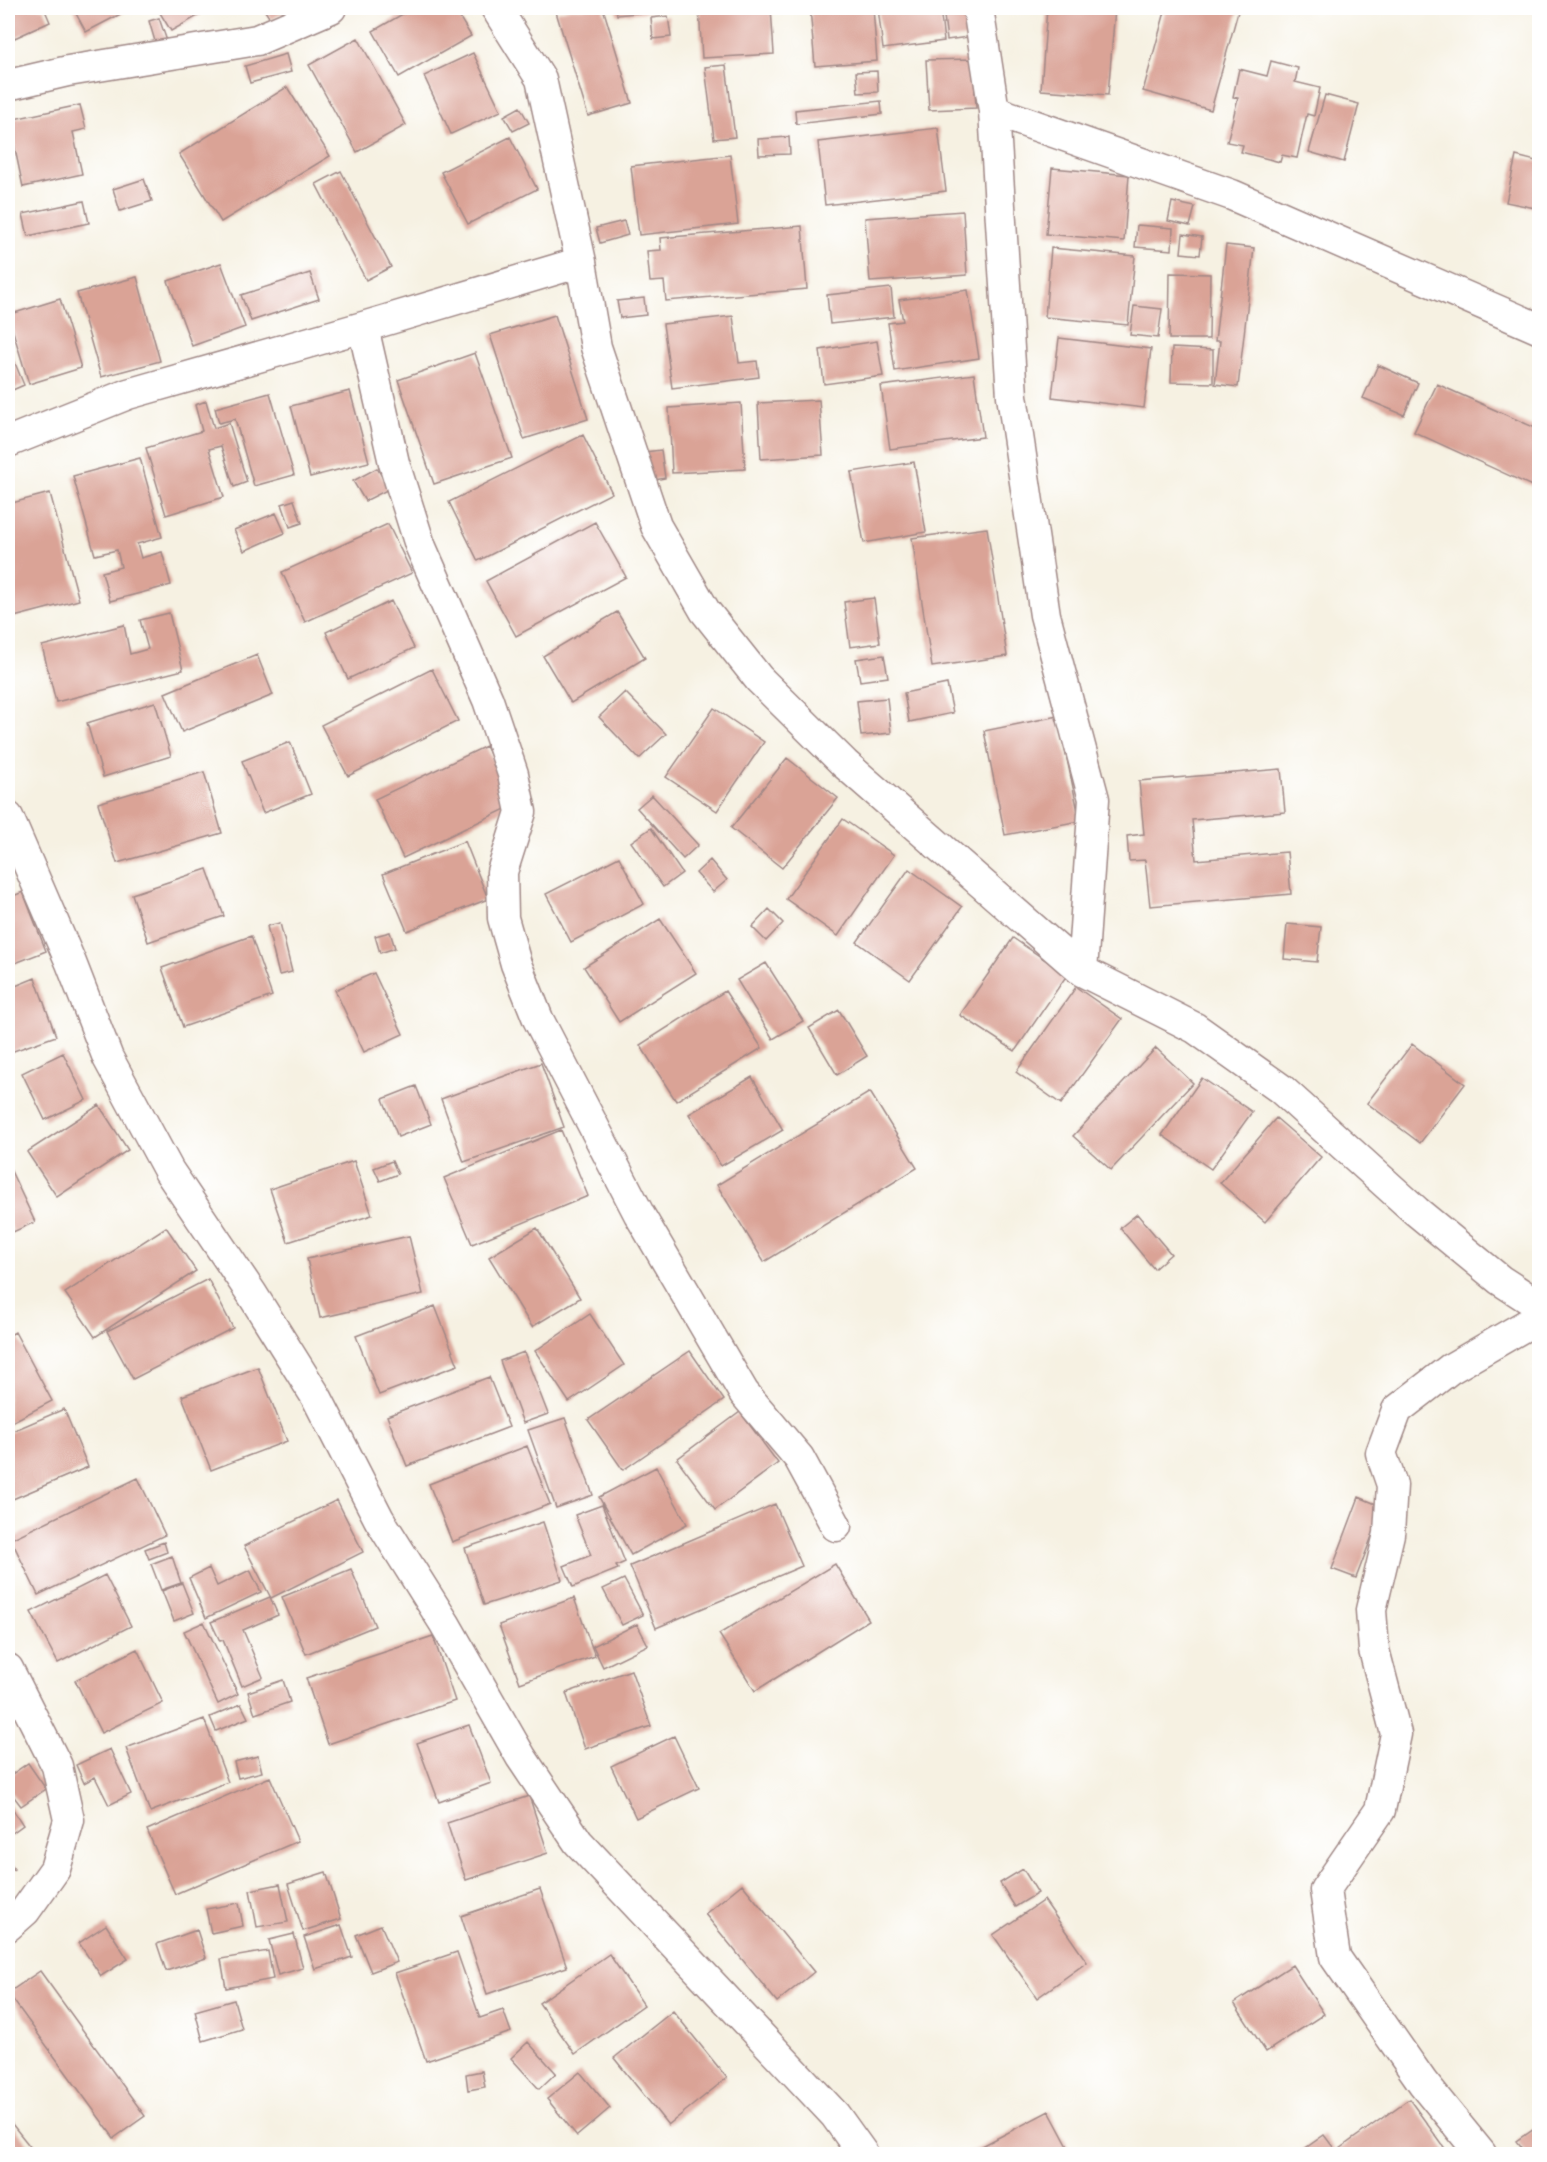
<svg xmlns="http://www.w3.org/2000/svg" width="1547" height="2162" font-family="'Shantell Sans',sans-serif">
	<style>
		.building { fill: #daa396 }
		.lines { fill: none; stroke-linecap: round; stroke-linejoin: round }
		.street-casing { stroke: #a08886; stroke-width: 33 }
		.street { stroke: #fff; stroke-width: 30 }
	</style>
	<rect width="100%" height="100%" fill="#fff"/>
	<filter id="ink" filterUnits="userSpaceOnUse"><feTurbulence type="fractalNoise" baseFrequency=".0167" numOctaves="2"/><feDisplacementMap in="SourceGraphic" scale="12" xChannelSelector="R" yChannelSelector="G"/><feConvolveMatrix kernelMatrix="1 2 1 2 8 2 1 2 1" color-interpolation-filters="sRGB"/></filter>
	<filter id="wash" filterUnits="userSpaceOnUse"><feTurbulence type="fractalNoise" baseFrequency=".008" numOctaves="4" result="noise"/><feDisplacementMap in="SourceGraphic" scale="24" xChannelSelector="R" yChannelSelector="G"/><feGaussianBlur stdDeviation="1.35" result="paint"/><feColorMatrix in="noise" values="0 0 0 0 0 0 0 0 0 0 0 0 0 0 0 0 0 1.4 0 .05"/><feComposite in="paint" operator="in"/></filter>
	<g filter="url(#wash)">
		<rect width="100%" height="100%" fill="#f6f1e2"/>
		<g id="blocks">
			<!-- building -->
			<path class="building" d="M8 8H44L50 22 8 41Z
				M73 8H132L86 32Z
				M157 8H212L171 31Z
				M263 8H290L271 20Z
				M413 8H454L471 36 399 77 373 31Z
				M570 8H603L632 103 588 116 556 12Z
				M616 8H675V9L617 15Z
				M699 8H771L774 54 702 58Z
				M810 8H873L877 61 815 66Z
				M878 8H940L944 41 883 49Z
				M943 8H972L975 36 947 40Z
				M1047 8H1115L1108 95 1041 90Z
				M1166 8H1239L1211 110 1143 91Z
				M668 16 671 37 653 39 651 18Z
				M159 18 168 44 157 48 149 21Z
				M358 38 406 125 357 152 309 65Z
				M473 53 501 111 451 134 424 76Z
				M286 54 291 72 250 83 245 66Z
				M973 59 976 108 929 110 926 60Z
				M1271 61 1298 68 1295 82 1320 88 1314 116 1307 114 1297 158 1282 155 1280 162 1241 152 1243 145 1227 142 1238 98 1233 97 1239 69 1267 76Z
				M726 65 735 137 714 139 705 67Z
				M877 71 878 92 858 93 856 72Z
				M287 87 330 156 221 222 179 154Z
				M1325 95 1359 104 1344 162 1309 152Z
				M881 101 882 114 796 124 795 110Z
				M80 105 86 129 73 132 82 174 23 187 9 120Z
				M520 107 529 123 513 131 504 116Z
				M938 128 946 191 825 205 818 142Z
				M510 137 537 189 468 224 441 172Z
				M789 137 790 154 759 155 758 139Z
				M730 155 738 224 639 235 631 166Z
				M1516 156 1540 162V209L1506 202Z
				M1052 168 1129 175 1124 241 1046 234Z
				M341 171 391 267 366 280 316 184Z
				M144 179 152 201 120 211 113 189Z
				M84 201 89 223 28 236 23 214Z
				M1172 202 1195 207 1190 226 1168 221Z
				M963 211 967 275 870 282 865 218Z
				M624 221 628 235 600 243 596 228Z
				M1137 225 1173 228 1172 250 1135 247Z
				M802 226 807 289 666 301 664 281 650 282 647 251 661 250 660 238Z
				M1183 234 1202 237 1200 255 1181 253Z
				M1226 245 1254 248 1238 387 1215 384 1220 341H1215Z
				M1051 248 1135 256 1128 325 1045 317Z
				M221 263 245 327 192 346 168 281Z
				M310 273 319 299 251 321 241 295Z
				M1170 273 1210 274 1209 339H1169Z
				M137 277 160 361 101 377 77 293Z
				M891 288 894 317 830 324 827 295Z
				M968 290 979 358 895 371 888 323 903 321 899 300Z
				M644 298 646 315 620 318 617 301Z
				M60 299 81 368 29 384 8 315Z
				M1134 306 1162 309 1158 338 1130 335Z
				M555 315 588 419 524 439 490 335Z
				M733 316 739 363 757 361 759 377 672 388 663 324Z
				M1059 338 1151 349 1144 408 1052 397Z
				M877 341 883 376 824 384 820 350Z
				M8 346 24 385 8 392Z
				M1172 348 1213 350V383L1171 382Z
				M475 353 512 458 434 484 398 380Z
				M1378 365 1418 383 1404 415 1363 398Z
				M974 374 983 437 890 449 881 386Z
				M1437 384 1540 430V474L1534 487 1414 432Z
				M350 391 369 462 310 477 291 406Z
				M270 393 294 475 254 486 235 419 219 423 215 408Z
				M819 400 823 455 761 459 758 403Z
				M206 401 214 428 229 423 247 482 234 487 221 446 209 449 224 497 166 515 146 448 202 431 195 405Z
				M741 403 745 469 672 473 669 408Z
				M583 435 612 493 478 561 449 502Z
				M661 450 665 478 650 481 645 452Z
				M140 458 162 537 137 544 141 558 162 552 171 585 110 601 102 572 121 567 117 550 95 555 73 476Z
				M914 462 926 532 864 543 851 472Z
				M377 468 389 489 365 501 353 481Z
				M50 493 79 600 14 617 8 593V504Z
				M294 500 302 523 290 527 282 504Z
				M276 513 285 533 244 551 234 530Z
				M595 522 626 577 516 636 486 581Z
				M388 524 412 573 305 622 282 572Z
				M987 528 1007 656 932 667 912 538Z
				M874 598 880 643 850 647 844 602Z
				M391 601 414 648 348 679 326 632Z
				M617 612 645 658 571 703 543 656Z
				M169 613 183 670 56 702 42 646 124 625 130 654 148 649 140 620Z
				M257 655 273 695 182 732 165 693Z
				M884 655 888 677 860 681 856 659Z
				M432 669 458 721 348 776 321 725Z
				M947 684 953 713 909 722 904 693Z
				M625 692 666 734 639 759 599 717Z
				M887 698 891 733 861 736 857 701Z
				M155 702 171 756 103 777 87 723Z
				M714 708 764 742 717 811 666 777Z
				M1058 716 1080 821 1005 835 984 731Z
				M290 742 311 794 263 813 242 761Z
				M486 746 514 805 403 858 375 799Z
				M787 758 838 798 782 868 731 828Z
				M1281 769 1285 812 1192 820 1196 860 1287 852 1291 894 1150 906 1145 860 1129 861 1127 836 1144 834 1139 781Z
				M204 772 222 833 117 863 98 803Z
				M652 795 698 845 683 859 637 808Z
				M843 819 894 855 838 936 786 899Z
				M651 828 682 873 663 887 631 842Z
				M465 841 488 899 407 931 383 874Z
				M619 857 644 904 571 942 546 894Z
				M710 860 727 880 713 892 696 873Z
				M207 869 224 916 148 942 132 894Z
				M909 869 962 907 910 980 857 942Z
				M23 892 46 951 8 966V898Z
				M769 909 783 923 766 941 752 927Z
				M660 919 696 973 619 1022 584 967Z
				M280 923 292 972 279 975 267 926Z
				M1287 924 1321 927 1317 962 1284 959Z
				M390 932 395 948 380 953 375 936Z
				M251 936 272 996 183 1027 162 968Z
				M1013 938 1067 975 1015 1051 960 1015Z
				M766 963 803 1021 773 1039 737 980Z
				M374 973 403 1034 364 1052 335 990Z
				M35 978 56 1036 8 1053V989Z
				M1076 987 1122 1019 1061 1104 1016 1072Z
				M725 991 762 1048 676 1101 640 1045Z
				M839 1010 867 1056 837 1075 809 1028Z
				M1412 1044 1465 1084 1420 1143 1367 1103Z
				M1156 1048 1193 1083 1111 1170 1073 1136Z
				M63 1053 86 1100 45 1120 22 1073Z
				M541 1063 564 1127 464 1162 441 1099Z
				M752 1077 783 1130 721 1166 689 1114Z
				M1202 1078 1252 1112 1211 1169 1162 1135Z
				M416 1086 431 1124 398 1137 383 1099Z
				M870 1092 917 1168 764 1262 717 1185Z
				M99 1105 128 1150 57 1197 27 1152Z
				M1276 1118 1321 1157 1265 1222 1220 1183Z
				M561 1130 588 1196 472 1244 444 1178Z
				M354 1161 372 1215 288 1242 270 1189Z
				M392 1161 398 1174 380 1181 374 1168Z
				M10 1169 35 1222 13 1232 8 1219V1171Z
				M1137 1214 1171 1254 1154 1269 1120 1228Z
				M166 1227 196 1271 95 1337 65 1293Z
				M537 1228 580 1298 532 1327 489 1257Z
				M409 1236 423 1294 320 1318 307 1259Z
				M208 1279 233 1328 133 1379 107 1331Z
				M435 1306 458 1365 379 1395 356 1336Z
				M590 1314 624 1365 569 1402 535 1351Z
				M15 1332 52 1401 8 1424V1336Z
				M690 1351 724 1400 623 1470 588 1420Z
				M524 1352 548 1414 523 1423 500 1361Z
				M258 1367 287 1441 211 1470 182 1396Z
				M489 1377 509 1427 407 1466 387 1416Z
				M64 1409 88 1467 8 1501V1433Z
				M740 1412 778 1463 715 1510 677 1459Z
				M565 1418 593 1495 556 1508 528 1430Z
				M527 1446 550 1504 452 1542 429 1484Z
				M656 1467 687 1524 631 1555 599 1497Z
				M138 1478 165 1535 38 1595 11 1539Z
				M1359 1497 1383 1507 1356 1578 1332 1569Z
				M337 1500 363 1552 271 1598 244 1546Z
				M775 1504 802 1566 656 1628 630 1566Z
				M602 1505 625 1562 616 1566 618 1569 573 1587 564 1566 591 1555 575 1515Z
				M543 1522 562 1580 484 1605 465 1548Z
				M164 1542 167 1552 149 1559 145 1549Z
				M172 1556 181 1583 161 1590 151 1564Z
				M835 1564 869 1620 755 1691 719 1634Z
				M209 1568 217 1586 250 1570 261 1592 206 1618 189 1578Z
				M351 1569 375 1626 306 1654 282 1597Z
				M105 1575 131 1626 58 1663 31 1612Z
				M624 1579 643 1615 622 1625 603 1589Z
				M182 1583 194 1613 174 1621 162 1591Z
				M270 1597 278 1615 243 1630 263 1677 242 1686 223 1640 220 1641 211 1622Z
				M574 1598 595 1656 520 1683 499 1625Z
				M204 1622 238 1694 218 1704 184 1631Z
				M637 1624 648 1645 603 1667 593 1646Z
				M433 1636 455 1701 328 1744 306 1678Z
				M137 1649 163 1703 101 1733 75 1680Z
				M631 1670 651 1726 585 1749 566 1693Z
				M283 1680 290 1702 255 1714 248 1692Z
				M241 1704 248 1718 216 1731 210 1717Z
				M204 1719 228 1782 150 1812 126 1748Z
				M469 1725 491 1783 439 1802 417 1743Z
				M674 1736 699 1788 636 1818 611 1766Z
				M110 1749 131 1794 109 1805 95 1777 84 1783 76 1765Z
				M258 1756 262 1772 238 1778 234 1762Z
				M28 1763 46 1789 21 1806 8 1789V1777Z
				M270 1777 298 1841 175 1894 147 1830Z
				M529 1796 548 1853 466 1880 447 1823Z
				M8 1802 23 1825 8 1836Z
				M8 1860 14 1869 8 1873Z
				M1023 1869 1038 1893 1015 1907 1000 1883Z
				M326 1872 341 1919 303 1931 288 1884Z
				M280 1884 288 1922 257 1927 250 1890Z
				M742 1884 814 1972 777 2002 705 1914Z
				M540 1889 567 1967 487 1994 461 1916Z
				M1044 1900 1087 1962 1037 1998 993 1935Z
				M239 1903 243 1926 211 1933 206 1909Z
				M106 1925 128 1959 101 1976 79 1943Z
				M341 1925 352 1957 315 1969 304 1937Z
				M381 1925 397 1962 371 1972 356 1935Z
				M197 1930 206 1958 166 1971 157 1944Z
				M294 1934 303 1968 278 1975 269 1940Z
				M268 1951 273 1979 226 1988 221 1959Z
				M457 1952 480 2018 503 2010 511 2032 426 2061 395 1973Z
				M609 1954 644 2005 575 2054 539 2003Z
				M1292 1965 1324 2014 1266 2052 1234 2003Z
				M40 1971 145 2116 114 2138 8 1993Z
				M234 2000 242 2029 203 2041 195 2011Z
				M673 2011 727 2078 668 2125 614 2058Z
				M528 2042 556 2073 539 2089 511 2058Z
				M482 2071 485 2087 468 2090 466 2074Z
				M580 2072 610 2108 577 2136 547 2099Z
				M1409 2099 1449 2154H1301L1300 2152 1324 2135 1336 2151Z
				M1049 2111 1072 2154H967Z
				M8 2119 36 2154H8Z
				M1540 2125V2154H1527L1517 2141Z"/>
		</g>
	</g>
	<g filter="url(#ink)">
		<use href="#blocks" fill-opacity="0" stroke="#a08886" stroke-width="1.5"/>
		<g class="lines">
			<!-- street casing -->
			<g class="street-casing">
				<path id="street" d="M496 8 541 79 581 262 596 347 656 526 705 611 759 679 845 764 1082 971 1195 1028 1281 1089 1416 1211 1500 1280 1540 1306
					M978 8 994 111 1012 396 1045 615 1094 799 1082 971
					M8 85 68 71 257 40 331 8
					M994 111 1232 195 1540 329
					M363 327 394 463 420 545 488 700 513 774 521 812 502 872 503 918 516 964 538 1019 639 1214 744 1393 799 1458 836 1526
					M8 442 128 394 363 327 581 262
					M8 817 71 963 108 1058 169 1171 252 1294 317 1398 379 1519 445 1624 521 1757 578 1842 835 2115 863 2154
					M8 1669 57 1766 69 1820 55 1869 25 1911 8 1926
					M1481 2154 1423 2083 1335 1957 1325 1890 1380 1810 1396 1734 1374 1650 1371 1610 1389 1534 1392 1485 1381 1453 1397 1410 1450 1369 1540 1317"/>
			</g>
			<!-- street -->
			<use href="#street" class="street"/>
		</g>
	</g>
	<!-- margin -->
	<rect width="1547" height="2162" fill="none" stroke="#fff" stroke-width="30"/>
</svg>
